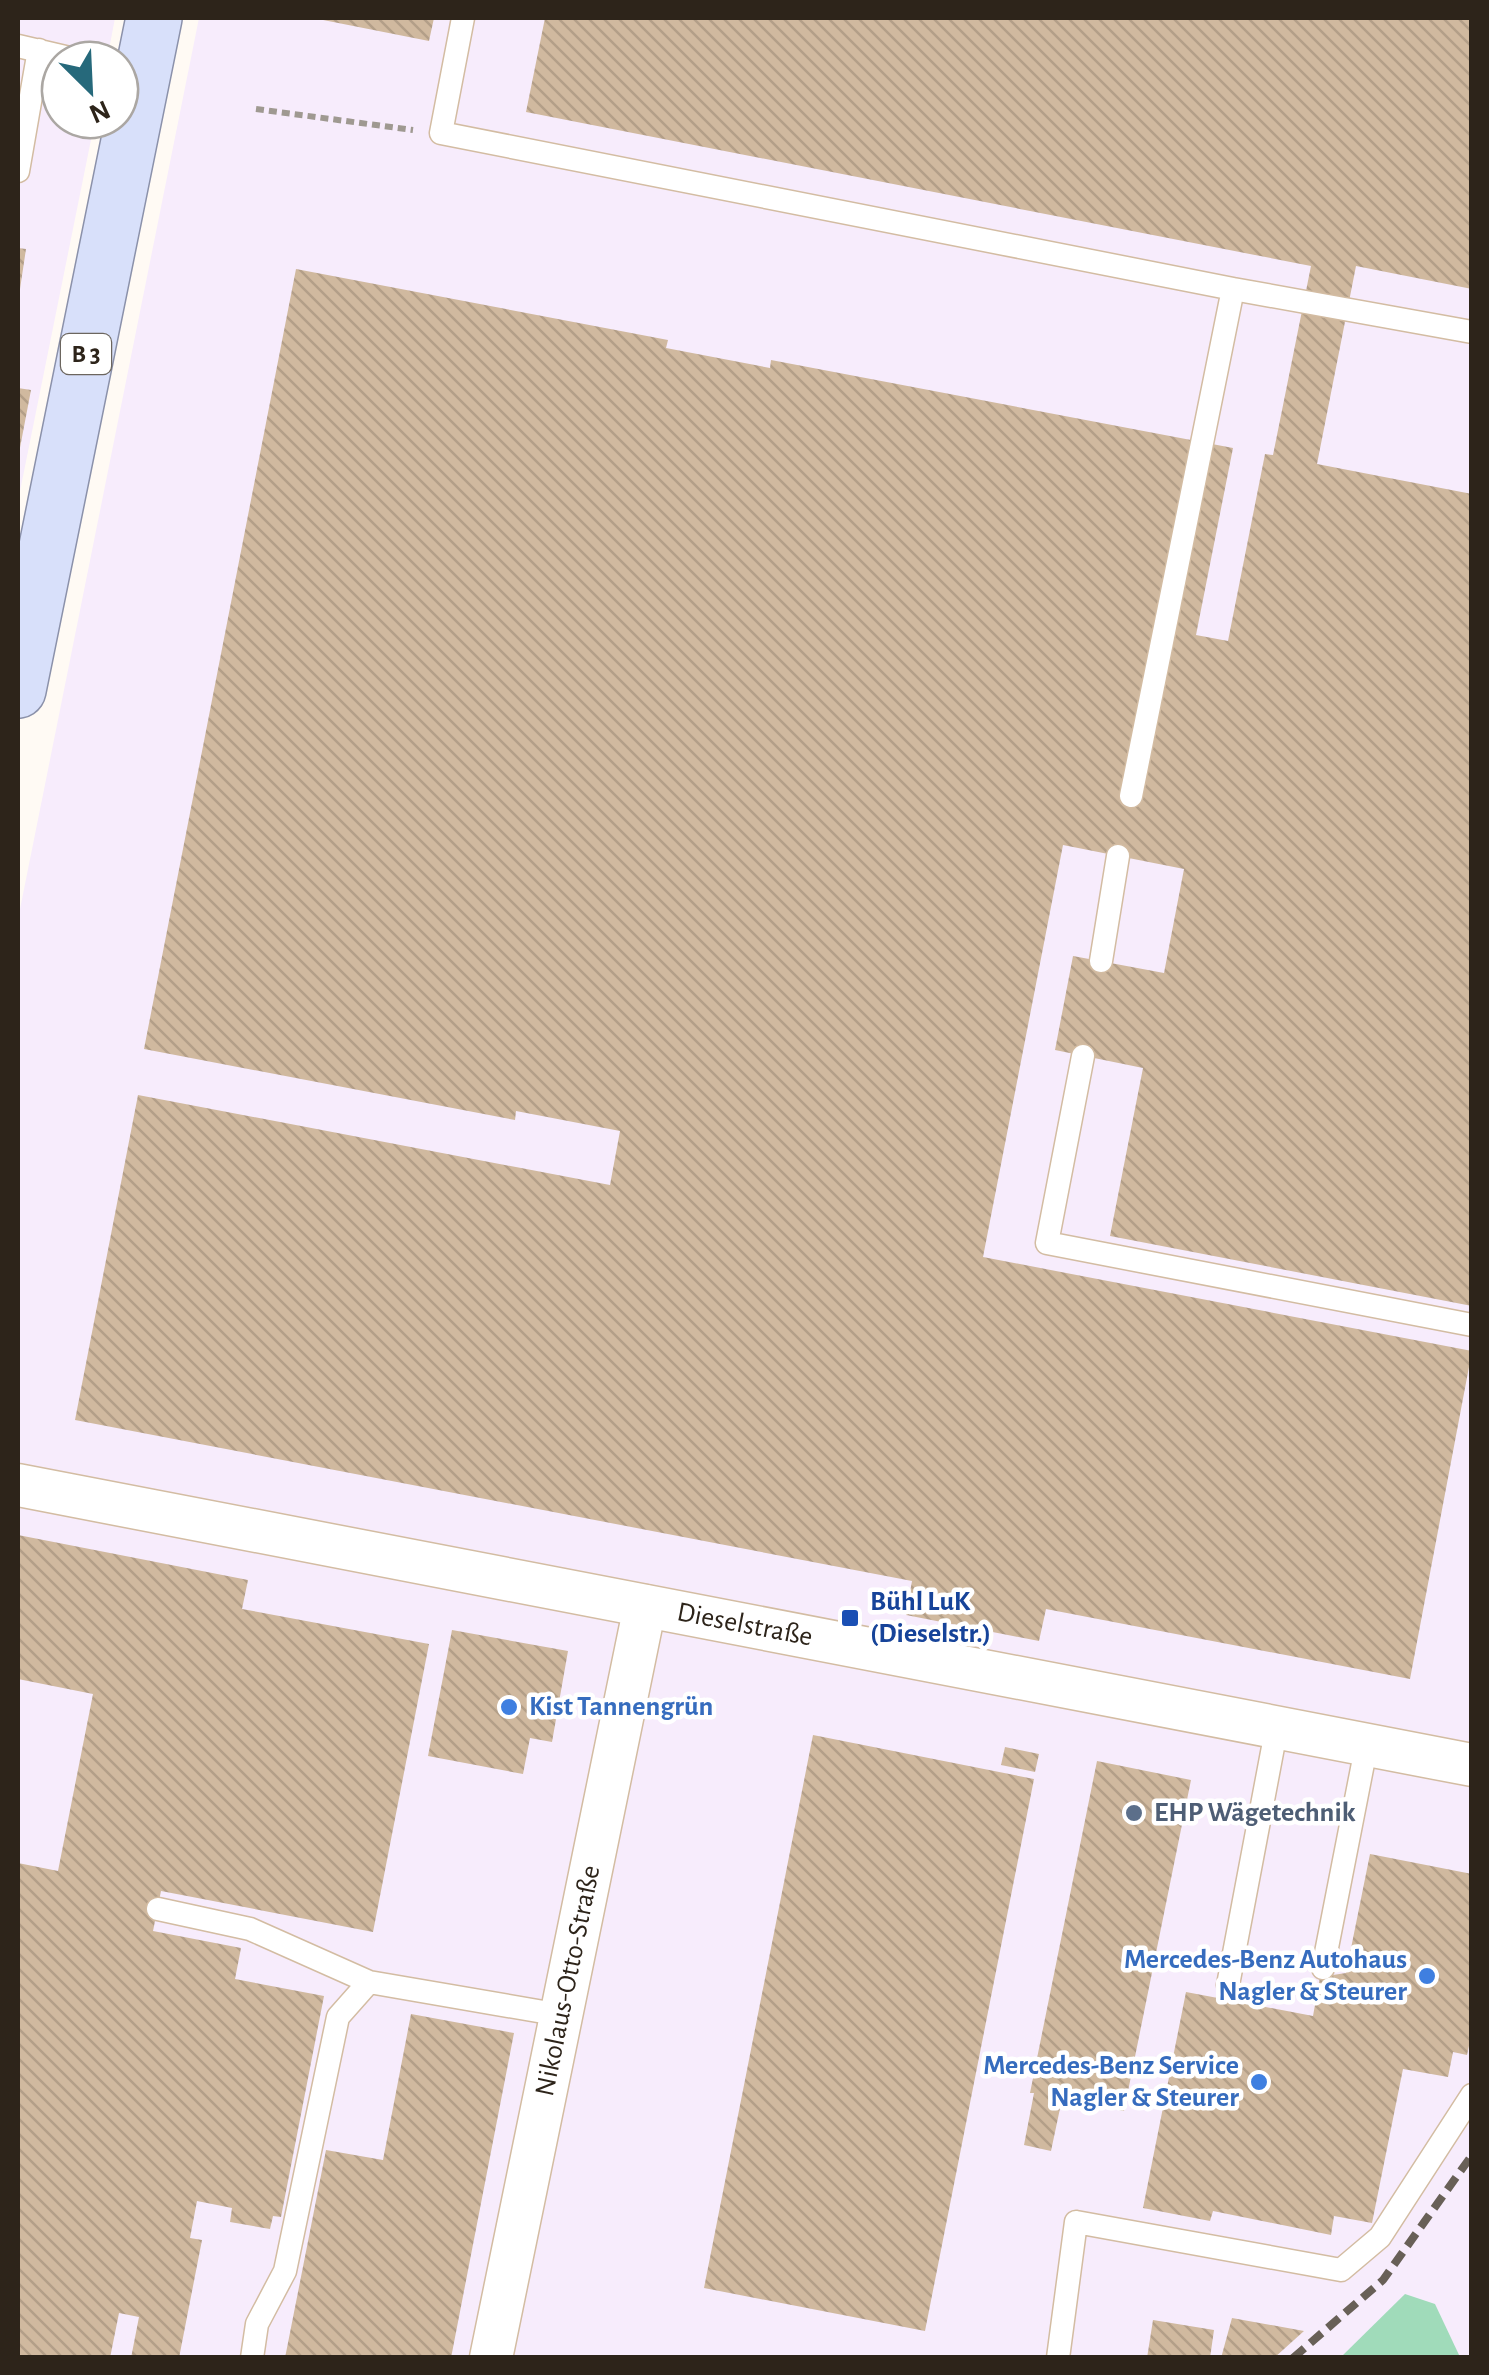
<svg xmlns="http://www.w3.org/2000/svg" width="1489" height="2375" font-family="'Alegreya Sans',sans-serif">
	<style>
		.commercial { fill: #f7ecfc }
		.green { fill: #a0dbba }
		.building { fill: url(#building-back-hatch) }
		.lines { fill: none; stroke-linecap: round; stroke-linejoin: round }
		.lane-casing { stroke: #d3bca2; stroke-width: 25 }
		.street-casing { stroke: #d3bca2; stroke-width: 45 }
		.primary-casing { stroke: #8b91aa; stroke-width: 58 }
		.path { stroke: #9f9991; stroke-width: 6; stroke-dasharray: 8 5; stroke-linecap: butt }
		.lane { stroke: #fff; stroke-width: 22 }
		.street { stroke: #fff; stroke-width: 42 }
		.primary { stroke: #d8e0fa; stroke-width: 55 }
		.rail { stroke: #686057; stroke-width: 8; stroke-dasharray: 15 8; stroke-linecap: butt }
		.transit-dot { fill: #1a4fb4; stroke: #fff; stroke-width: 4 }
		.shop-dot { fill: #3f7fe0; stroke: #fff; stroke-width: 4 }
		.service-dot { fill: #5c6f8a; stroke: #fff; stroke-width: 4 }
		.labels { text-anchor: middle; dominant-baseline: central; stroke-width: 9; stroke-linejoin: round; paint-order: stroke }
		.shield { fill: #fff; stroke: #6c665f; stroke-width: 2.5 }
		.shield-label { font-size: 25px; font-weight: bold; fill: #2d241a }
		.transit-label { font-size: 28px; font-weight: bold; fill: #164399; stroke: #fff; text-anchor: start }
		.street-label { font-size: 28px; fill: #2d241a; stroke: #fff }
		.shop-label { font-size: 28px; font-weight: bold; fill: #366cbe; stroke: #fff; text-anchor: end }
		.service-label { font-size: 28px; font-weight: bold; fill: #4e5e75; stroke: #fff; text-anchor: start }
	</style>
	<defs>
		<pattern id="building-back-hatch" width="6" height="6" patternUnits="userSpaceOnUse" patternTransform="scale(2.5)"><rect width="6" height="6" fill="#d0b99f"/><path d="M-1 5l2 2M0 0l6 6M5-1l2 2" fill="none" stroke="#b39f88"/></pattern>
	</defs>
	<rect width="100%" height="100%" fill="#fffaf4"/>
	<!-- commercial -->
	<path class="commercial" d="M18 18H115L107 60H60V120H95L18 501Z
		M199 18H1471V2357L18 2358V919Z"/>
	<!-- green -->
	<path class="green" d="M1405 2294 1435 2304 1460 2357H1341Z"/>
	<!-- building -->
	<path class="building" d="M313 18H434L429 41Z
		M545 18H1472V289L1356 266 1317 464 1472 494V1306L1110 1236 1143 1068 1055 1050 1073 956 1164 973 1184 869 1063 845 983 1257 1472 1351 1410 1679 1046 1609 1039 1641 906 1615 912 1581 75 1420 138 1095 610 1185 620 1131 516 1111 515 1120 144 1049 296 269 668 340 666 348 770 368 771 360 1233 448 1196 635 1228 641 1265 454 1273 455 1311 266 526 112Z
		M18 248 26 249 20 289H18Z
		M18 388 31 390 19 453H18Z
		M18 1535 248 1580 242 1609 429 1644 373 1932 161 1891 153 1931 241 1948 235 1979 324 1996 281 2217 273 2216 270 2229 230 2222 232 2208 197 2201 190 2238 202 2240 179 2358H131L139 2317 119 2313 110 2358H18V1863L58 1871 93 1694 18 1679Z
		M452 1630 568 1651 552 1742 530 1738 523 1774 428 1756Z
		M813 1735 1034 1779 925 2331 704 2288Z
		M1005 1747 1039 1754 1035 1772 1001 1765Z
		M1097 1761 1191 1780 1124 2111 1062 2099 1051 2151 1024 2145 1034 2093H1030Z
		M1370 1854 1472 1874V2032L1467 2055 1453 2052 1448 2077 1403 2069 1372 2223 1334 2216 1331 2235 1213 2211 1210 2221 1143 2208 1186 1992 1313 2016 1320 1977 1346 1973Z
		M411 2014 514 2033 451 2358H285L326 2150 383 2160Z
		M1232 2318 1304 2331 1274 2358H1221Z
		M1153 2320 1214 2330 1210 2358H1147Z"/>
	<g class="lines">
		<!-- lane casing -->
		<g class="lane-casing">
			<path id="lane" d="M463 18 441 133 1233 289 1472 332
				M18 46 78 60
				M18 171 39 50
				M1131 796 1233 289
				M1101 961 1118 856
				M1083 1056 1047 1243 1472 1325
				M158 1909 250 1929 369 1982
				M1323 1968 1367 1743
				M1228 1985 1277 1726
				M252 2358 257 2324 285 2271 338 2017 369 1982 561 2015
				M1058 2358 1076 2222 1341 2270 1380 2237 1472 2095"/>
		</g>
		<!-- street casing -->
		<g class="street-casing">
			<g id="street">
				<path id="s1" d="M18 1485 1472 1765"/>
				<path id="s2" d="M491 2358 645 1606"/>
			</g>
		</g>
		<!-- primary casing -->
		<g class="primary-casing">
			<path id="primary" d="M18 690 154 18"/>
		</g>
		<!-- path -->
		<path class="path" d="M256 109 413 130"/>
		<!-- lane -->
		<use href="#lane" class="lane"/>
		<!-- street -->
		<use href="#street" class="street"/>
		<!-- primary -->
		<use href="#primary" class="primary"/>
		<!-- rail -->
		<path class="rail" d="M1293 2358 1383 2280 1472 2155"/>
	</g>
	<!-- markers -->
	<rect class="transit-dot" x="840" y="1608" width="20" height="20" rx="5"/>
	<g class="shop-dot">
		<circle cx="509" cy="1707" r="10"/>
		<circle cx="1427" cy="1976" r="10"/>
		<circle cx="1259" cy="2082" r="10"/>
	</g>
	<circle class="service-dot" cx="1134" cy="1813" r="10"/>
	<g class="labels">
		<!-- shield labels -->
		<rect class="shield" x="61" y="334" width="50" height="40" rx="8"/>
		<g class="shield-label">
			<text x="86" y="354">B 3</text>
		</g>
		<!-- transit labels -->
		<g class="transit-label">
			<text x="870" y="1602">Bühl LuK<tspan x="870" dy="32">(Dieselstr.)</tspan></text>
		</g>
		<!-- street labels -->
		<g class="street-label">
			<text stroke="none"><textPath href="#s1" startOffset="740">Dieselstraße</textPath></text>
			<text stroke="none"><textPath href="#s2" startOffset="385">Nikolaus-Otto-Straße</textPath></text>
		</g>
		<!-- shop labels -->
		<g class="shop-label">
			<text x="529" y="1707" text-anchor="start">Kist Tannengrün</text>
			<text x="1407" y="1960">Mercedes-Benz Autohaus<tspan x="1407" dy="32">Nagler &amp; Steurer</tspan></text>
			<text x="1239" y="2066">Mercedes-Benz Service<tspan x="1239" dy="32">Nagler &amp; Steurer</tspan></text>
		</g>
		<!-- service labels -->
		<g class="service-label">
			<text x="1154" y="1813">EHP Wägetechnik</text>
		</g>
	</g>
	<!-- border -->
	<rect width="1489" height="2375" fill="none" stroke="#2d241a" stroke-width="40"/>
	<!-- north arrow -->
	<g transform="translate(90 90) rotate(156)"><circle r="48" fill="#ffffff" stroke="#aba7a3" stroke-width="2.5"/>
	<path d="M0-8L18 38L0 25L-18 38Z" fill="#26697b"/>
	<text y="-15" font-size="28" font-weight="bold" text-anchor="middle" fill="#2d241a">N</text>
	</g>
</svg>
